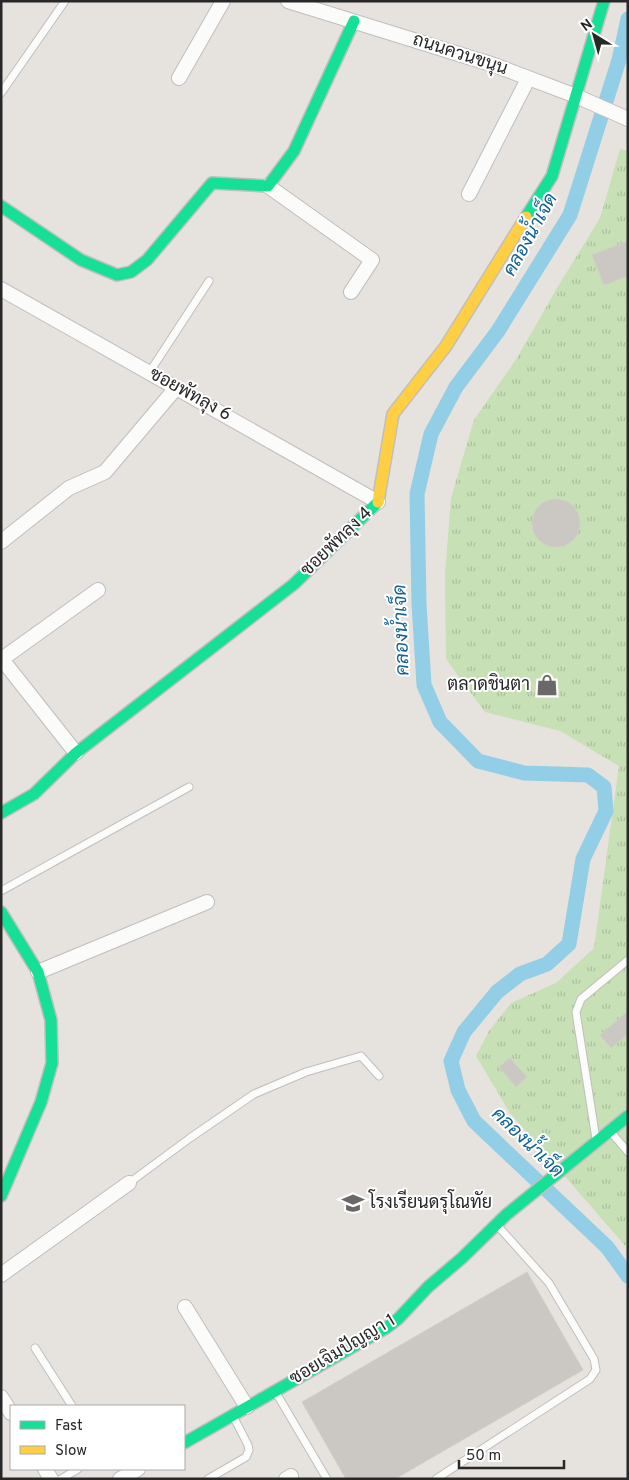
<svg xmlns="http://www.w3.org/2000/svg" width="629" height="1480" font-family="Overpass,Sarabun,sans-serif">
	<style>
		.park { fill: url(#park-tufts) }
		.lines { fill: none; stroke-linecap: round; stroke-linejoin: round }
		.canal { stroke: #92cee6; stroke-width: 15 }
		.building { fill: #cbc8c4; stroke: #d1cec9 }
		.lane-casing { stroke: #c0bebe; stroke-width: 9 }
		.street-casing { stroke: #c0bebe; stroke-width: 16 }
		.fast-casing { stroke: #c0bebe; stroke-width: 14 }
		.slow-casing { stroke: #c0bebe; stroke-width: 14 }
		.lane { stroke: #fbfbfa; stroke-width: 7 }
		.street { stroke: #fbfbfa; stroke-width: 14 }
		.fast { stroke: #16e098; stroke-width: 11 }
		.slow { stroke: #ffcf43; stroke-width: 11 }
		.labels { text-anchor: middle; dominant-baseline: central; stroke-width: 4; stroke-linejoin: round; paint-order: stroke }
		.street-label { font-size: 18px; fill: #282828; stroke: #fff }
		.poi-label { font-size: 18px; fill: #282828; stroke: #fff; text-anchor: end }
		.water-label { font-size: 19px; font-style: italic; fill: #116292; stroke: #fff }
	</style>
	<defs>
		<pattern id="park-tufts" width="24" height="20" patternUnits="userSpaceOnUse" patternTransform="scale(1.25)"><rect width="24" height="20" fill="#c7e0b6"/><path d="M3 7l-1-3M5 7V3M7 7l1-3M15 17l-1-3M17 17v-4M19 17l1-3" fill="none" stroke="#abc09c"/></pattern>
	</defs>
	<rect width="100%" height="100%" fill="#e6e2dd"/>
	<!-- park -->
	<path class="park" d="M620 149 628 151V1249L510 1113 476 1056 489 1031 511 1003 556 983 594 948 619 766 560 731 485 712 446 659 445 574 451 498 474 420 517 358 557 288 600 218Z"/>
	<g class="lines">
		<!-- canal -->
		<path class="canal" d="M628 19 619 60 570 215 498 331 456 387 431 434 417 494 419 604 424 685 440 722 478 761 524 773 588 775 604 787 606 811 583 859 569 944 547 964 520 974 497 992 464 1032 451 1061 458 1090 474 1121 607 1247 628 1276"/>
	</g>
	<!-- building -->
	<path class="building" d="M628 241V276L604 285 592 255Z
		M532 523a24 24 0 1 1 48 0a24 24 0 1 1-48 0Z
		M628 1011V1034L611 1048 600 1035Z
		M510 1058 527 1077 516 1087 499 1067Z
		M527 1272 583 1370 395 1479H346L302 1402Z"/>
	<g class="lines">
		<!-- lane casing -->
		<g class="lane-casing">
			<path id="lane" d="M1 93 65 1
				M149 373 209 281
				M1 891 189 787
				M610 1131 628 1152
				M596 1139 576 1012 581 999 628 960
				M129 1183 190 1138 254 1094 306 1072 361 1056 379 1076
				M35 1348 72 1406
				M275 1391 327 1479
				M61 1479 78 1469
				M208 1479 246 1457 249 1450 248 1445 233 1416
				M436 1479 590 1379 596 1370 594 1359 549 1283 497 1225"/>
		</g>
		<!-- street casing -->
		<g class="street-casing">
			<path id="street" d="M288 1 494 65 576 96 628 119
				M179 78 223 1
				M268 186 372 260 351 292
				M469 194 528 79
				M1 289 378 502
				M1 542 69 488 105 472 176 388
				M1 658 76 753
				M2 659 98 590
				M38 972 207 902
				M1 1275 129 1183
				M185 1307 247 1407
				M1 1397 11 1413
				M45 1469 51 1479
				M120 1479 138 1469
				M286 1479 291 1476"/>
		</g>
		<!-- fast casing -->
		<g class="fast-casing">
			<path id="fast" d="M1 206 81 260 117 275 131 272 147 260 212 183 268 186 294 151 354 21
				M526 217 552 176 604 1
				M1 813 34 794 76 753 294 584 378 502
				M1 912 38 972 51 1020 52 1063 41 1102 1 1196
				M184 1443 386 1328 398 1319 428 1287 462 1258 506 1215 628 1116"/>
		</g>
		<!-- slow casing -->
		<g class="slow-casing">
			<path id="slow" d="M378 502 393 414 446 346 526 217"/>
		</g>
		<!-- lane -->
		<use href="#lane" class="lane"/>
		<!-- street -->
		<use href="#street" class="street"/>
		<!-- fast -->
		<use href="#fast" class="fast"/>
		<!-- slow -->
		<use href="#slow" class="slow"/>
	</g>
	<!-- icons -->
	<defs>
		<g id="shop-bare" transform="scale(1.725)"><path d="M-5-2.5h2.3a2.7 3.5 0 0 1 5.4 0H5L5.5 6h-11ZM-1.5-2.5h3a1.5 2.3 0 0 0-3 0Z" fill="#6a6967" stroke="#fff" stroke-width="2.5" paint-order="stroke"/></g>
		<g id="school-bare" transform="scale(1.725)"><path d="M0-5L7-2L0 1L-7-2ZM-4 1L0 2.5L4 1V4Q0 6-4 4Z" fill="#6a6967" stroke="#fff" stroke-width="2.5" paint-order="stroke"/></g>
	</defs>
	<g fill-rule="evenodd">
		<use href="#shop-bare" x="547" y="685"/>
		<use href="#school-bare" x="353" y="1203"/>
	</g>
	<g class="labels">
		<!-- street labels -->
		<g class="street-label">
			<text transform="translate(460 55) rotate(18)">ถนนควนขนุน</text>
			<text transform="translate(190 395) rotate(29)">ซอยพัทลุง 6</text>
			<text transform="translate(337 542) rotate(-44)">ซอยพัทลุง 4</text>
			<text transform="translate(343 1350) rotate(-31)">ซอยเจิมปัญญา 1</text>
		</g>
		<!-- poi labels -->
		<g class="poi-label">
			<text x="530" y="685">ตลาดชินตา</text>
			<text x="369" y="1203" text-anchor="start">โรงเรียนดรุโณทัย</text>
		</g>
		<!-- water labels -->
		<g class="water-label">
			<text transform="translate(531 235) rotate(-61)">คลองน้ำเจ็ด</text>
			<text transform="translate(402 630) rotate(-92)">คลองน้ำเจ็ด</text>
			<text transform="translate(527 1143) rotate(44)">คลองน้ำเจ็ด</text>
		</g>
	</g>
	<!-- border -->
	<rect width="629" height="1480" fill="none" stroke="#282828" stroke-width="5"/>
	<!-- legend -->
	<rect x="10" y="1405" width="175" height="65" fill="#ffffff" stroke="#a9a9a9"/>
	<rect x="20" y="1421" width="25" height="8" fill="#16e098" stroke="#a9a9a9"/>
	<text x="55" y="1430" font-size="15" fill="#282828">Fast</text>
	<rect x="20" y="1446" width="25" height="8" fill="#ffcf43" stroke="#a9a9a9"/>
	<text x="55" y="1455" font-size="15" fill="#282828">Slow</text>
	<!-- north arrow -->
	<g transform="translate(594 35) rotate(323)" stroke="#ffffff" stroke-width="4" paint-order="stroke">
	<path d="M0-4L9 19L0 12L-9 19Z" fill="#282828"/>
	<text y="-8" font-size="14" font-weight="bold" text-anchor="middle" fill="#282828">N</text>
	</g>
	<!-- scale -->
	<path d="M459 1460v8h105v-8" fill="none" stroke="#282828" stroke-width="2.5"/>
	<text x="466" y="1460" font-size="15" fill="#282828" stroke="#ffffff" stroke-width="4" paint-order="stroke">50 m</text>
</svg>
